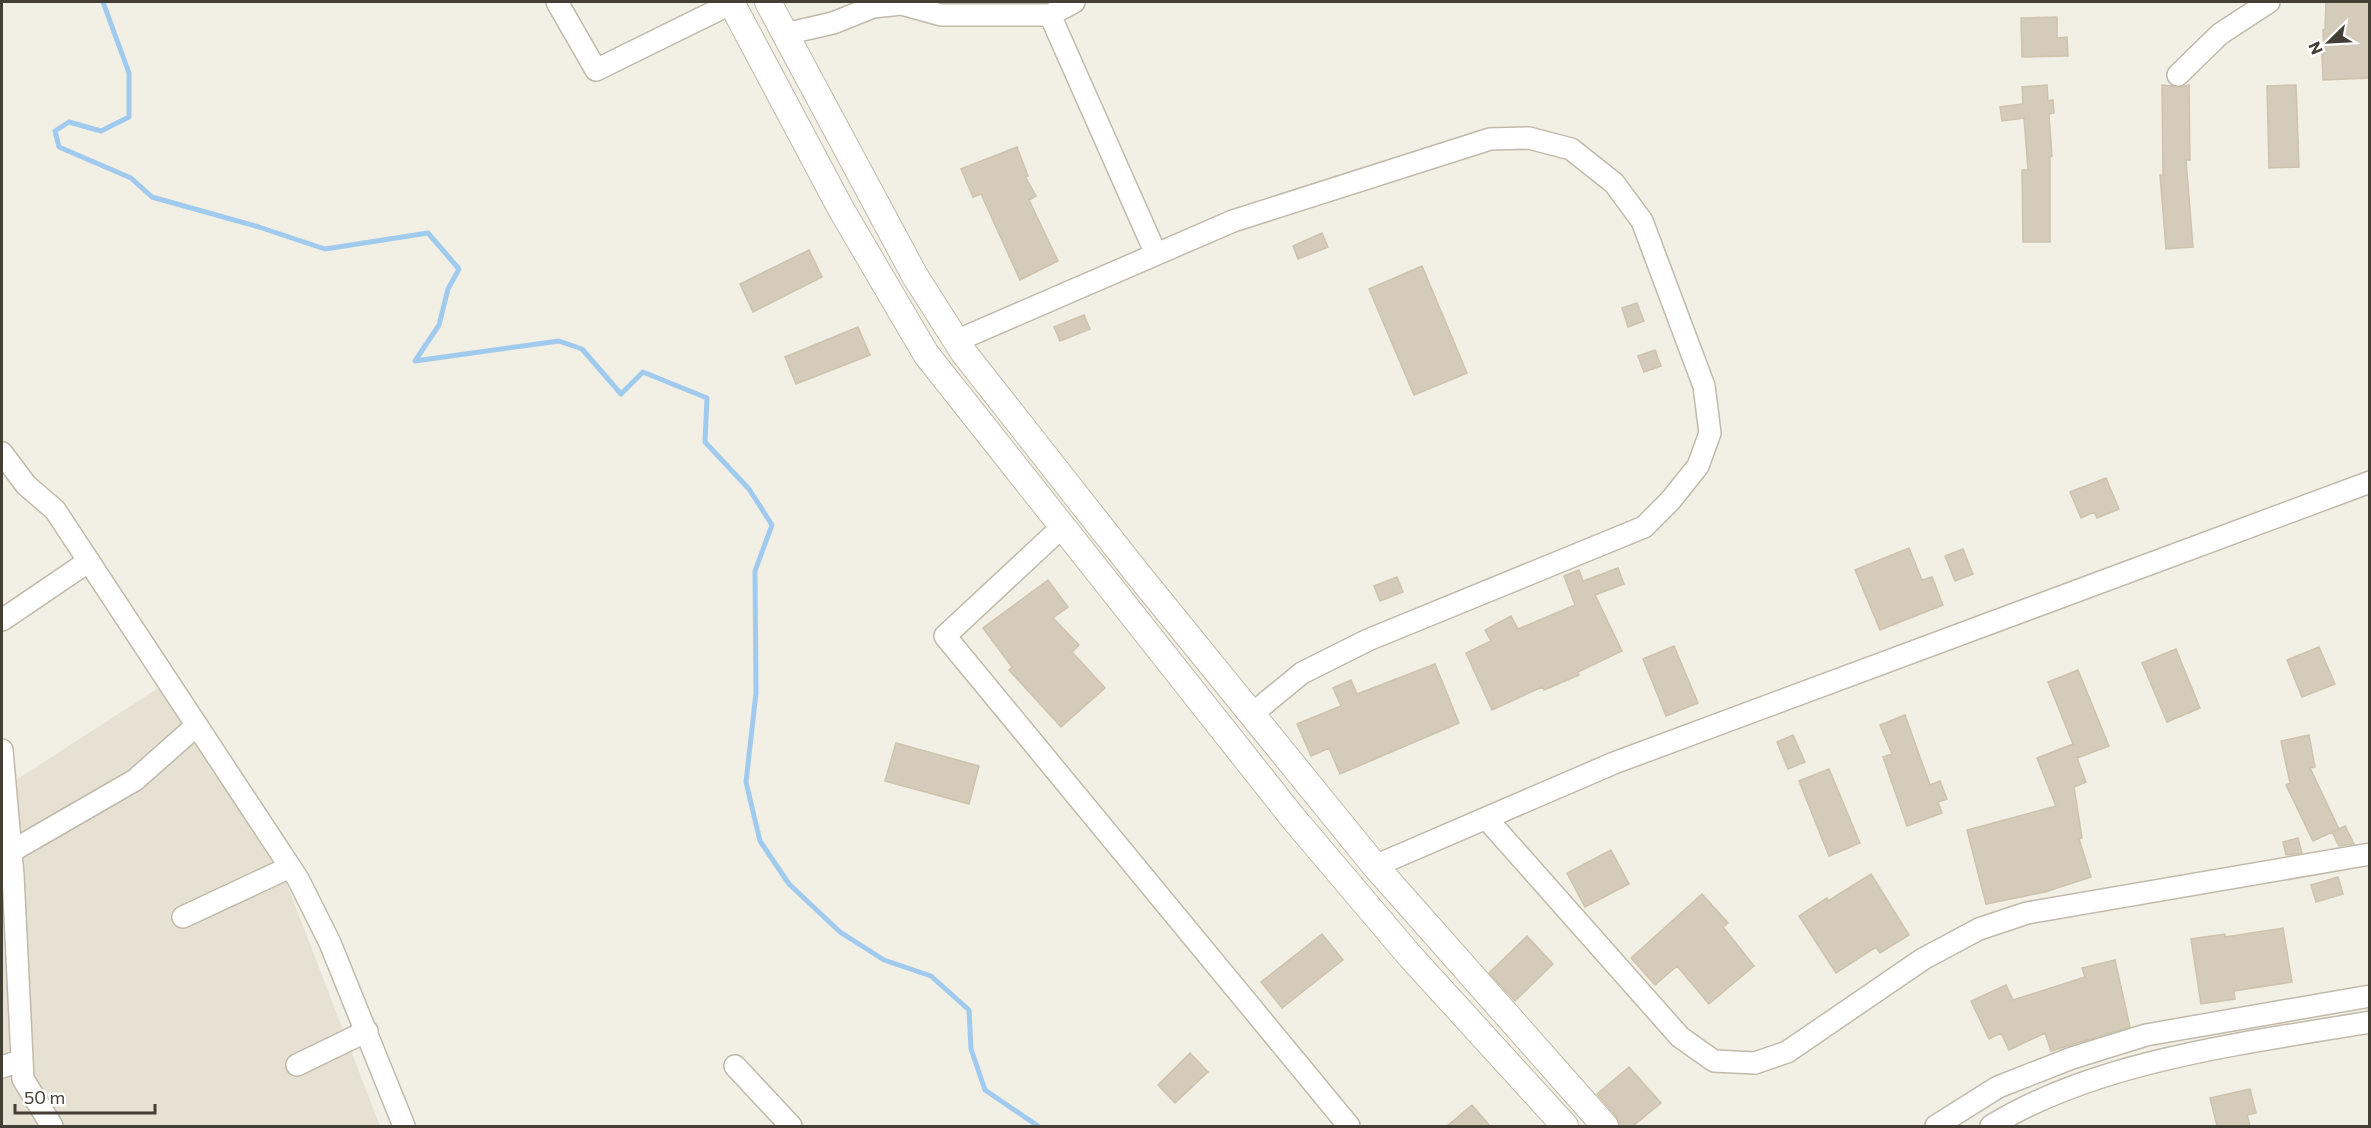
<svg xmlns="http://www.w3.org/2000/svg" width="2371" height="1128" font-family="Commissioner,sans-serif">
	<style>
		.residential { fill: #e6e1d3 }
		.lines { fill: none; stroke-linecap: round; stroke-linejoin: round }
		.stream { stroke: #a0cbef; stroke-width: 5 }
		.building { fill: #d4cbba; stroke: #cec3ad; stroke-width: 1.5 }
		.minor-casing { stroke: #c0baaa; stroke-width: 24 }
		.tertiary-casing { stroke: #c0baaa; stroke-width: 28 }
		.minor { stroke: #fff; stroke-width: 21 }
		.tertiary { stroke: #fff; stroke-width: 26 }
	</style>
	<rect width="100%" height="100%" fill="#f2efe5"/>
	<!-- residential -->
	<path class="residential" d="M160 687 288 887 380 1126H2V789Z"/>
	<g class="lines">
		<!-- stream -->
		<path class="stream" d="M103 2 129 73V117L101 131 69 122 55 131 59 147 131 178 152 197 259 227 325 249 428 233 459 269 448 289 439 325 415 361 559 341 582 349 621 394 643 372 707 398 705 442 749 489 772 525 755 571 756 693 746 782 760 841 789 884 840 932 884 960 931 976 969 1010 971 1049 985 1090 1038 1126"/>
	</g>
	<!-- building -->
	<path class="building" d="M2326 2H2370V78L2323 80 2322 54H2324L2323 30 2325 29Z
		M2057 17V38L2067 37 2068 56 2022 57 2021 18Z
		M2047 85 2048 101 2053 100 2054 113 2049 114 2052 156 2050 157V242H2023L2022 170H2028L2024 118 2002 121 2000 107 2023 104 2022 87Z
		M2162 85 2181 87 2189 85 2190 160H2186L2193 247 2166 249 2160 175H2163Z
		M2296 85 2299 167 2269 168 2267 86Z
		M1017 147 1028 176H1025L1036 196 1029 200 1058 261 1020 280 981 194 973 197 961 169Z
		M1322 233 1328 247 1298 259 1293 246Z
		M809 250 822 277 753 312 740 284Z
		M1422 266 1467 373 1414 395 1369 289Z
		M1637 303 1644 321 1628 327 1622 308Z
		M1084 315 1090 329 1060 341 1054 327Z
		M858 327 870 355 796 384 785 357Z
		M1655 350 1661 366 1644 372 1638 356Z
		M2106 478 2119 509 2097 518 2094 512 2081 518 2070 492Z
		M1909 548 1922 580 1932 577 1943 605 1880 630 1855 570Z
		M1963 549 1973 574 1955 581 1945 556Z
		M1618 568 1624 584 1595 595 1622 651 1578 672 1579 675 1544 690 1542 687 1492 710 1466 653 1491 641 1485 630 1511 616 1518 629 1575 605 1564 576 1579 570 1583 581Z
		M1397 577 1403 592 1380 601 1374 586Z
		M1048 580 1068 607 1053 618 1079 645 1072 652 1105 688 1061 727 1009 670 1012 667 983 628Z
		M1674 646 1698 703 1666 716 1643 659Z
		M2319 647 2335 684 2302 697 2287 660Z
		M2176 649 2200 708 2167 722 2142 663Z
		M1435 664 1459 723 1340 774 1329 748 1311 756 1297 724 1341 706 1333 688 1351 680 1357 694Z
		M2078 670 2109 746 2077 758 2086 782 2074 787 2082 838 2079 839 2091 877 2045 892 1986 904 1967 830 2056 806 2037 758 2073 744 2048 682Z
		M1905 715 1930 785 1940 781 1947 799 1938 802 1942 813 1907 826 1883 757 1892 754 1880 725Z
		M1793 735 1805 762 1788 769 1777 742Z
		M2309 735 2315 767 2310 768 2339 829 2313 841 2286 785 2290 783 2281 741Z
		M896 743 979 766 969 804 885 781Z
		M1829 769 1860 843 1829 856 1799 781Z
		M2345 826 2354 844 2339 846 2332 832Z
		M2298 838 2302 853 2286 855 2283 842Z
		M1611 850 1629 884 1585 907 1567 873Z
		M1871 874 1909 935 1880 953 1876 947 1836 973 1799 916 1827 898 1828 901Z
		M2338 877 2343 894 2316 902 2311 885Z
		M1702 894 1728 923 1723 927 1754 966 1709 1004 1677 966 1655 985 1631 958Z
		M2283 928 2292 982 2234 991 2235 999 2201 1004 2191 939 2225 934V937Z
		M1322 934 1343 960 1282 1008 1261 982Z
		M1527 936 1553 964 1515 1001 1489 973Z
		M2115 960 2130 1027 2051 1051 2045 1033 2009 1050 2001 1033 1989 1039 1971 1001 2006 985 2013 1000 2085 977 2082 968Z
		M1190 1053 1208 1072 1175 1103 1158 1085Z
		M1629 1067 1661 1103 1633 1126H1620L1616 1116 1597 1094Z
		M2250 1089 2256 1113 2247 1115 2250 1126H2217L2210 1098Z
		M1472 1105 1490 1126H1447Z"/>
	<g class="lines">
		<!-- minor casing -->
		<g class="minor-casing">
			<path id="minor" d="M557 2 596 70 732 3
				M1050 15 1156 254
				M785 34 833 23 873 7 901 4 941 15H1050L1074 2
				M2178 75 2220 34 2269 2
				M956 341 1233 221 1490 139 1529 138 1571 149 1614 183 1642 221 1704 386 1710 433 1698 466 1670 501 1644 527 1368 640 1302 673 1252 714
				M2 453 26 485 55 510 298 879 330 943 404 1126
				M1062 527 945 636 1349 1126
				M2 620 89 561
				M2 750 13 875 23 1079 52 1126
				M1486 818 1680 1037 1714 1061 1755 1063 1787 1052 1923 959 1979 929 2027 913 2370 854
				M12 851 135 780 197 725
				M1375 866 1614 763 2370 482
				M183 917 290 867
				M297 1065 367 1031
				M735 1066 791 1126
				M2 1067 22 1060
				M1936 1126 1998 1087 2072 1058 2146 1035 2370 996
				M1991 1126C2098 1060 2247 1043 2370 1022"/>
		</g>
		<!-- tertiary casing -->
		<g class="tertiary-casing">
			<path id="tertiary" d="M731 2 841 209 926 354 1293 818 1410 956 1565 1126
				M768 2 915 276 964 353 1137 573 1375 866 1605 1126"/>
		</g>
		<!-- minor -->
		<use href="#minor" class="minor"/>
		<!-- tertiary -->
		<use href="#tertiary" class="tertiary"/>
	</g>
	<!-- border -->
	<rect width="2371" height="1128" fill="none" stroke="#443f34" stroke-width="6"/>
	<!-- north arrow -->
	<g transform="translate(2329 42) rotate(246)" stroke="#ffffff" stroke-width="4.5" paint-order="stroke">
	<path d="M0-4.5L10 22L0 15L-10 22Z" fill="#443f34"/>
	<text y="-9" font-size="16" font-weight="bold" text-anchor="middle" fill="#443f34">N</text>
	</g>
	<!-- scale -->
	<path d="M15 1104v9h140v-9" fill="none" stroke="#443f34" stroke-width="3"/>
	<text x="24" y="1104" font-size="18" fill="#443f34" stroke="#ffffff" stroke-width="4.5" paint-order="stroke">50 m</text>
</svg>
